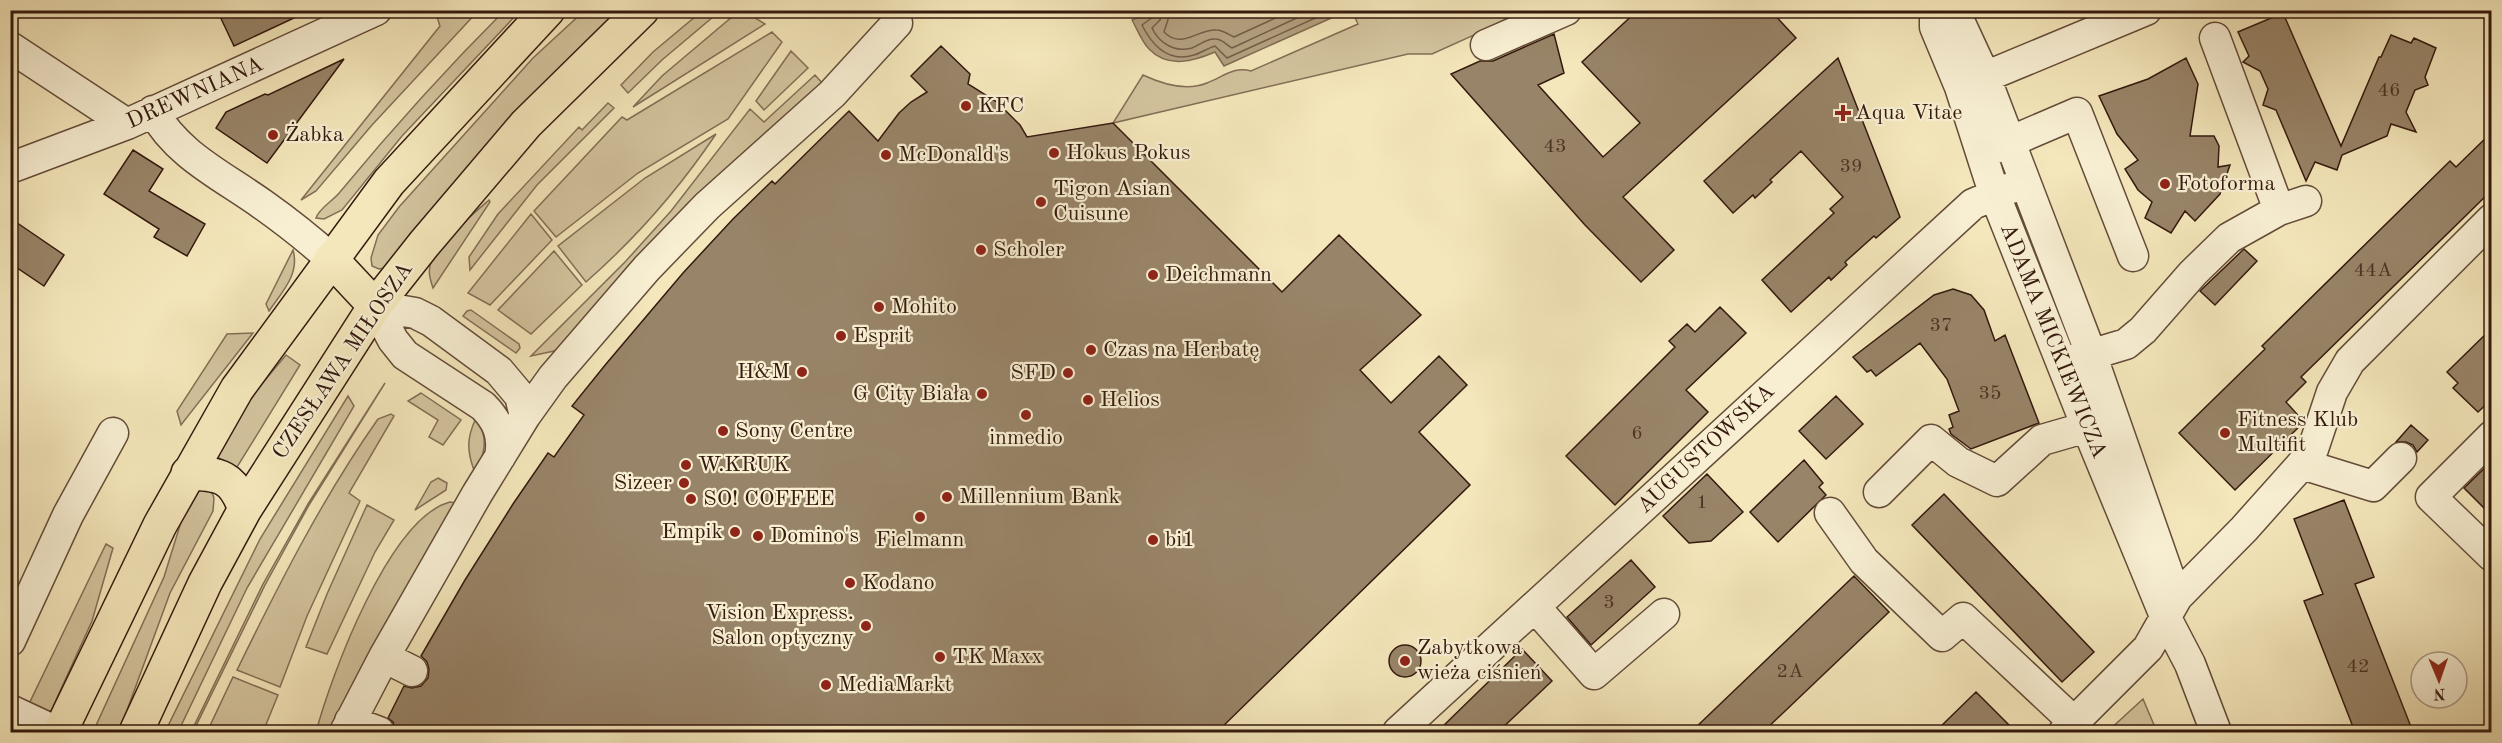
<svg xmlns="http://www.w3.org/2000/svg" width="2502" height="743" font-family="'Old Standard TT',serif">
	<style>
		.green { fill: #d3c49e; stroke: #846e56; stroke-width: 1.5 }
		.water { fill: #b3a180; stroke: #806b52; stroke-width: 1.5 }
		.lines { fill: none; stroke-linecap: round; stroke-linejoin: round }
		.shore { stroke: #745d47; stroke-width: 1.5 }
		.building { fill: #988468; stroke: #34190e; stroke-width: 1.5 }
		.minor-casing { stroke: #644c39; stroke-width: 33 }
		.major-casing { stroke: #34190e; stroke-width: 36 }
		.minor { stroke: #f8efd3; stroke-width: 30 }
		.major { stroke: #f4e7bb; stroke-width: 33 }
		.poi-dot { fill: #8f2418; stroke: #f8efd3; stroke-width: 2 }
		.labels { text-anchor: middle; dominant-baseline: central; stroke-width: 4.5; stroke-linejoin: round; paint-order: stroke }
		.number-label { font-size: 20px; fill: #4d3424 }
		.street-label { font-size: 22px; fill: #34190e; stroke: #f8efd3 }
		.poi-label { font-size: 22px; fill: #34190e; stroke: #f8efd3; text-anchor: start }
	</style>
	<rect width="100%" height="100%" fill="#f4e7bb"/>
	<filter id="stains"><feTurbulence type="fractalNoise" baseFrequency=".00333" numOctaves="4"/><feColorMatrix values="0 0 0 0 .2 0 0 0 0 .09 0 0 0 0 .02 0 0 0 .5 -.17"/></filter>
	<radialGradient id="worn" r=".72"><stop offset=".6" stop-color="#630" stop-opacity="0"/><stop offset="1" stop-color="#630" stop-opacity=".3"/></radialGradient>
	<!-- green -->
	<path class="green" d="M505 10 520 11 402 136 342 210 324 219 316 218C319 208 333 201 340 192 392 129 447 68 505 10Z
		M435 11H478L372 125 316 191 301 200 440 26Z
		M584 11H621C535 90 459 177 385 268L379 269 372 266 371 258 378 235 399 207 533 58Z
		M702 11H720L662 60 628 93 621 85 653 52Z
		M739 11H744L765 24 633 107 662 76Z
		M1352 11H1527L1432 54H1408L1113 123 1143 75C1162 84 1187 91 1207 83 1223 77 1234 66 1251 71L1358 24Z
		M772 32 782 42 728 119 638 173 556 237 534 211 622 117 627 120Z
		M791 51 808 68 764 110 756 101Z
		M815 75 823 84 705 189 628 266 569 340 554 351 531 356 625 262 671 211 750 109 764 122Z
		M608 103 614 108 537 185 470 270 469 257 498 214 579 127 582 130Z
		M716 134C679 189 636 238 586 282L558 246 645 178Z
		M489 200 490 202 433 288C430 279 427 270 432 260 440 242 473 214 489 200Z
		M531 214 552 240 490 305 468 293Z
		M293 250C300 274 282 292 269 311L266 304Z
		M554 251 582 285 531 334 498 310Z
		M471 310 519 344 520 348 516 353 463 316 467 311Z
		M253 333 181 425 177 411 227 334Z
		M286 355 300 365 234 472 229 465 215 455 255 392Z
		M385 383 309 505 265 585 193 732H191L263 584 308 504Z
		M421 393 461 420 443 445 429 437 438 420 408 401Z
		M348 396 354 406 247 588 178 732H165L260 539Z
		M391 414 394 416 349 493 360 501 307 616 280 687 237 670C279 584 323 497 378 419Z
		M476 418C489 437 485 454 475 473 467 452 466 439 476 418Z
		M438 478 447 483 446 490 415 510 431 482Z
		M195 489H211L214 498 213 511 170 593 119 732H93L164 577 181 522Z
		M450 502 456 503 331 732H316C331 676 389 518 450 502Z
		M367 505 394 520 375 552 327 654 306 647 327 594Z
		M106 544 113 548 92 621 51 711 42 713 28 706Z
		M233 677 278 695 263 732H207Z
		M2143 699 2157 732H2107Z"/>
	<!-- water -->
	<path class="water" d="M1154 11V10L1347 11 1224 66 1215 52C1194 61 1168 69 1149 49 1142 42 1137 29 1132 20Z"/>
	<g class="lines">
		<!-- shore -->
		<path class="shore" d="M1154 10 1153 17 1142 25C1152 45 1168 63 1194 55 1201 53 1208 48 1215 46L1227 58 1333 10
			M1162 10 1160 20 1152 28C1159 43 1175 53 1192 48 1200 45 1207 38 1215 39 1223 39 1226 45 1232 48L1314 10
			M1171 10 1164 32C1182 50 1197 29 1216 30 1223 30 1228 34 1234 37L1293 10"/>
	</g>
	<!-- building -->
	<path class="building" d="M217 10H311L234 46Z
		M1638 10H1770L1796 38 1623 197 1674 250 1641 282 1585 225 1451 74 1480 61H1493L1554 34 1564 73 1538 85 1603 157 1640 123 1582 62Z
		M2283 13 2341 146 2379 57H2381L2391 35 2411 43 2414 38 2436 48 2425 77 2428 85 2415 90 2406 112 2416 132 2391 124 2387 136 2342 155 2337 170 2315 162 2306 181 2276 110 2263 105 2268 89 2260 71 2243 62 2249 56 2238 32Z
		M941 46 970 74 968 84 997 102 1020 125 1027 137 1113 123 1282 292 1339 235 1421 315 1360 370 1391 403 1439 356 1467 385 1419 432 1470 485 1217 732H396L393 722 388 718 404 686 412 688 421 686 428 678 429 669 427 662 421 656 465 580 513 504 548 453 554 457 584 415 572 406 606 364 683 273 733 219 772 181 775 184 849 111 878 141 899 113 911 102 927 92 911 76Z
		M1838 58 1900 217 1876 238 1874 236 1845 262 1847 265 1831 280 1829 277 1791 312 1762 280 1834 213 1830 209 1843 197 1801 151 1770 180 1772 182 1755 198 1753 195 1733 213 1704 181Z
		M2186 58 2198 84 2190 136H2214L2219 146 2218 167 2230 165 2220 194 2195 221 2185 211 2171 233 2145 218 2152 202 2138 190 2125 169 2138 160 2117 134 2099 96 2148 79Z
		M344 59 267 163 216 128 226 112 265 94 268 95Z
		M2492 132V190L2301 377 2306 382 2286 402 2304 422 2235 490 2179 433 2265 349 2262 346 2450 161 2456 167Z
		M133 150 163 169 149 191 205 224 187 256 154 237 159 229 104 194Z
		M10 218 64 255 44 286 10 263Z
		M2244 249 2257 261 2215 305 2200 291Z
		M1953 289 1971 295 1984 310 1995 341 2005 335 2039 423 1971 449 1951 434 1949 429 1953 427 1949 415 1959 411 1947 379 1920 343 1876 376 1871 370 1867 372 1853 357 1934 295Z
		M1720 307 1746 333 1686 390 1708 412 1615 505 1566 456 1675 347 1669 341 1687 324 1695 332Z
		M2492 328V399L2478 412 2453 388 2458 383 2447 372Z
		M1836 396 1863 424 1826 459 1799 431Z
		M2411 425 2428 440 2417 452 2413 445 2406 442H2396Z
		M1804 460 1823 483 1819 487 1826 495 1778 542 1750 512Z
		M2492 461V516L2464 488Z
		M1707 474 1743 512 1711 541 1689 543 1663 516Z
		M1944 494 2094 652 2062 682 1912 525Z
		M2344 500 2374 577 2355 584 2413 732H2355L2304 601 2323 594 2294 519Z
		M1631 560 1655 587 1591 645 1567 617Z
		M1854 576 1889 612 1763 732H1691Z
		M1389 661a16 16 0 1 1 32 0a16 16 0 1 1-32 0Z
		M1522 649 1552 681 1498 732H1437Z
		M1976 692 2016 732H1935Z"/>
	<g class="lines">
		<!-- minor casing -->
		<g class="minor-casing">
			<path id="minor" d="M1935 10V27L1960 87 1994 193 2087 427 2165 616 2190 664 2216 732
				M1954 10 1985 77 2091 354 2169 577
				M1486 45 1566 10
				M10 47 127 124
				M1968 84 2146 10
				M153 111C177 155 223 176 262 204 286 221 309 239 331 259
				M1993 149 2077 113 2133 256
				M10 168 127 124 376 10
				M2279 210 2306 201
				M375 306 393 340 405 355 483 406C498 421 504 436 500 457
				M375 306 415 313 431 321 499 371 520 396 525 416
				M2073 360 2126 344 2143 330 2193 273 2229 238 2279 210 2215 38
				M2492 436 2431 497 2492 556
				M2302 464 2373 486 2401 458
				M1879 492 1931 440 1958 462 1997 481 2042 440 2087 427 2106 429
				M1830 513 1864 561 1942 636 1963 618 2075 723
				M1535 607 1594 674 1664 614
				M10 641 68 515 113 433
				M384 657 412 671
				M10 710 57 732
				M350 721 379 732
				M345 732 384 657 477 494 525 416 553 377 647 268 707 206 832 94 897 23
				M1398 732 1973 204 2025 182
				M2064 732 2148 648 2177 597 2244 529 2302 464 2313 449 2332 392 2350 361 2492 219"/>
		</g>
		<!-- major casing -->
		<g class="major-casing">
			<path id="major" d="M331 259 375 306
				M188 473C220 474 233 476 245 509
				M60 732 160 525 237 389 389 182 548 10
				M136 732 205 583 245 509 375 306 424 244 526 124 642 10"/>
		</g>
		<!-- minor -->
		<use href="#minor" class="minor"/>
		<!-- major -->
		<use href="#major" class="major"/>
	</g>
	<!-- markers -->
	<g class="poi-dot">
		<circle cx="966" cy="106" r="6"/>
		<path d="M1840 104h6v6h6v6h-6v6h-6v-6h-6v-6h6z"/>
		<circle cx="273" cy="135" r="6"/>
		<circle cx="1054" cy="153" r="6"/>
		<circle cx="886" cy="155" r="6"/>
		<circle cx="2165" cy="184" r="6"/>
		<circle cx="1041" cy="202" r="6"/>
		<circle cx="981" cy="250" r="6"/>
		<circle cx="1153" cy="275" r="6"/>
		<circle cx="879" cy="307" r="6"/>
		<circle cx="841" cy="336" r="6"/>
		<circle cx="1091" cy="350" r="6"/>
		<circle cx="802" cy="372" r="6"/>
		<circle cx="1068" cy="373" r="6"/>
		<circle cx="982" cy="394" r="6"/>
		<circle cx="1088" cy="400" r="6"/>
		<circle cx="1026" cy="415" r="6"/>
		<circle cx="723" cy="431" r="6"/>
		<circle cx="2225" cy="433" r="6"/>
		<circle cx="686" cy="465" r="6"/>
		<circle cx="684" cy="483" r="6"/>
		<circle cx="947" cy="497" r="6"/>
		<circle cx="691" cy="499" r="6"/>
		<circle cx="920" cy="517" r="6"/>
		<circle cx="735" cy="532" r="6"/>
		<circle cx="758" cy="536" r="6"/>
		<circle cx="1153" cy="540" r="6"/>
		<circle cx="850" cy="583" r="6"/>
		<circle cx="866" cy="626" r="6"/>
		<circle cx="940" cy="657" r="6"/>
		<circle cx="1405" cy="661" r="6"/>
		<circle cx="826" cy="685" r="6"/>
	</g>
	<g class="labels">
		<!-- number labels -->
		<g class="number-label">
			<text x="2389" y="91">46</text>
			<text x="1555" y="147">43</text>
			<text x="1851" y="167">39</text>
			<text x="2373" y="271">44A</text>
			<text x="1941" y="326">37</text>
			<text x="1990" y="394">35</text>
			<text x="1637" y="434">6</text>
			<text x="1702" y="503">1</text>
			<text x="1609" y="603">3</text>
			<text x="2358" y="667">42</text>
			<text x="1790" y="672">2A</text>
		</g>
		<!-- street labels -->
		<g class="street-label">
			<text transform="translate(195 93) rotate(-24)">DREWNIANA</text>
			<text transform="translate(2053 341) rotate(68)">ADAMA MICKIEWICZA</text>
			<text transform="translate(343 361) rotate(-56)">CZESŁAWA MIŁOSZA</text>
			<text transform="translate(1706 449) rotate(-43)">AUGUSTOWSKA</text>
		</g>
		<!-- poi labels -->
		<g class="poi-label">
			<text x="978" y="106">KFC</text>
			<text x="1855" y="113">Aqua Vitae</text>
			<text x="285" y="135">Żabka</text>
			<text x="1066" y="153">Hokus Pokus</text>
			<text x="898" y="155">McDonald's</text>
			<text x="2177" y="184">Fotoforma</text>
			<text x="1053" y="189">Tigon Asian<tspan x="1053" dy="25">Cuisune</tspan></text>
			<text x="993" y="250">Scholer</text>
			<text x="1165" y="275">Deichmann</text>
			<text x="891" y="307">Mohito</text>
			<text x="853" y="336">Esprit</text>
			<text x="1103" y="350">Czas na Herbatę</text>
			<text x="790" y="372" text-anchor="end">H&amp;M</text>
			<text x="1056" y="373" text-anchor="end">SFD</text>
			<text x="970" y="394" text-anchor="end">G City Biała</text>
			<text x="1100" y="400">Helios</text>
			<text x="2237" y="420">Fitness Klub<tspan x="2237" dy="25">Multifit</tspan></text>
			<text x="735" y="431">Sony Centre</text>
			<text x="1026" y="438" text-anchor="middle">inmedio</text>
			<text x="698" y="465">W.KRUK</text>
			<text x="672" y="483" text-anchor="end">Sizeer</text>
			<text x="959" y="497">Millennium Bank</text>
			<text x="703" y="499">SO! COFFEE</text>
			<text x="723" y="532" text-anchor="end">Empik</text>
			<text x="770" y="536">Domino's</text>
			<text x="920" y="540" text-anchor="middle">Fielmann</text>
			<text x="1165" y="540">bi1</text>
			<text x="862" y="583">Kodano</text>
			<text x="854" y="613" text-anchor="end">Vision Express.<tspan x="854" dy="25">Salon optyczny</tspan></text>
			<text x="1417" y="648">Zabytkowa<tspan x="1417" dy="25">wieża ciśnień</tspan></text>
			<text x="952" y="657">TK Maxx</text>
			<text x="838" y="685">MediaMarkt</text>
		</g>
	</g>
	<!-- margin -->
	<rect width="2502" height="743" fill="none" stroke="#f4e7bb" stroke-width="36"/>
	<rect x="12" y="12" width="2478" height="719" fill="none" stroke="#34190e" stroke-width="3"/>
	<rect x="18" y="18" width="2466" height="707" fill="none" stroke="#34190e" stroke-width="1.5"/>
	<!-- north arrow -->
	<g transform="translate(2439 680) rotate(178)"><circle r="28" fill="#f8efd3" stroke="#aa9984" stroke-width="1.5"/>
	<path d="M0-4.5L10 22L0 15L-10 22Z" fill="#8f2418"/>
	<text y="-9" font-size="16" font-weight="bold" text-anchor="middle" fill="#34190e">N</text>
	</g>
	<rect width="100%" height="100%" filter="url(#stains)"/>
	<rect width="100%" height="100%" fill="url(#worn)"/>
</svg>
